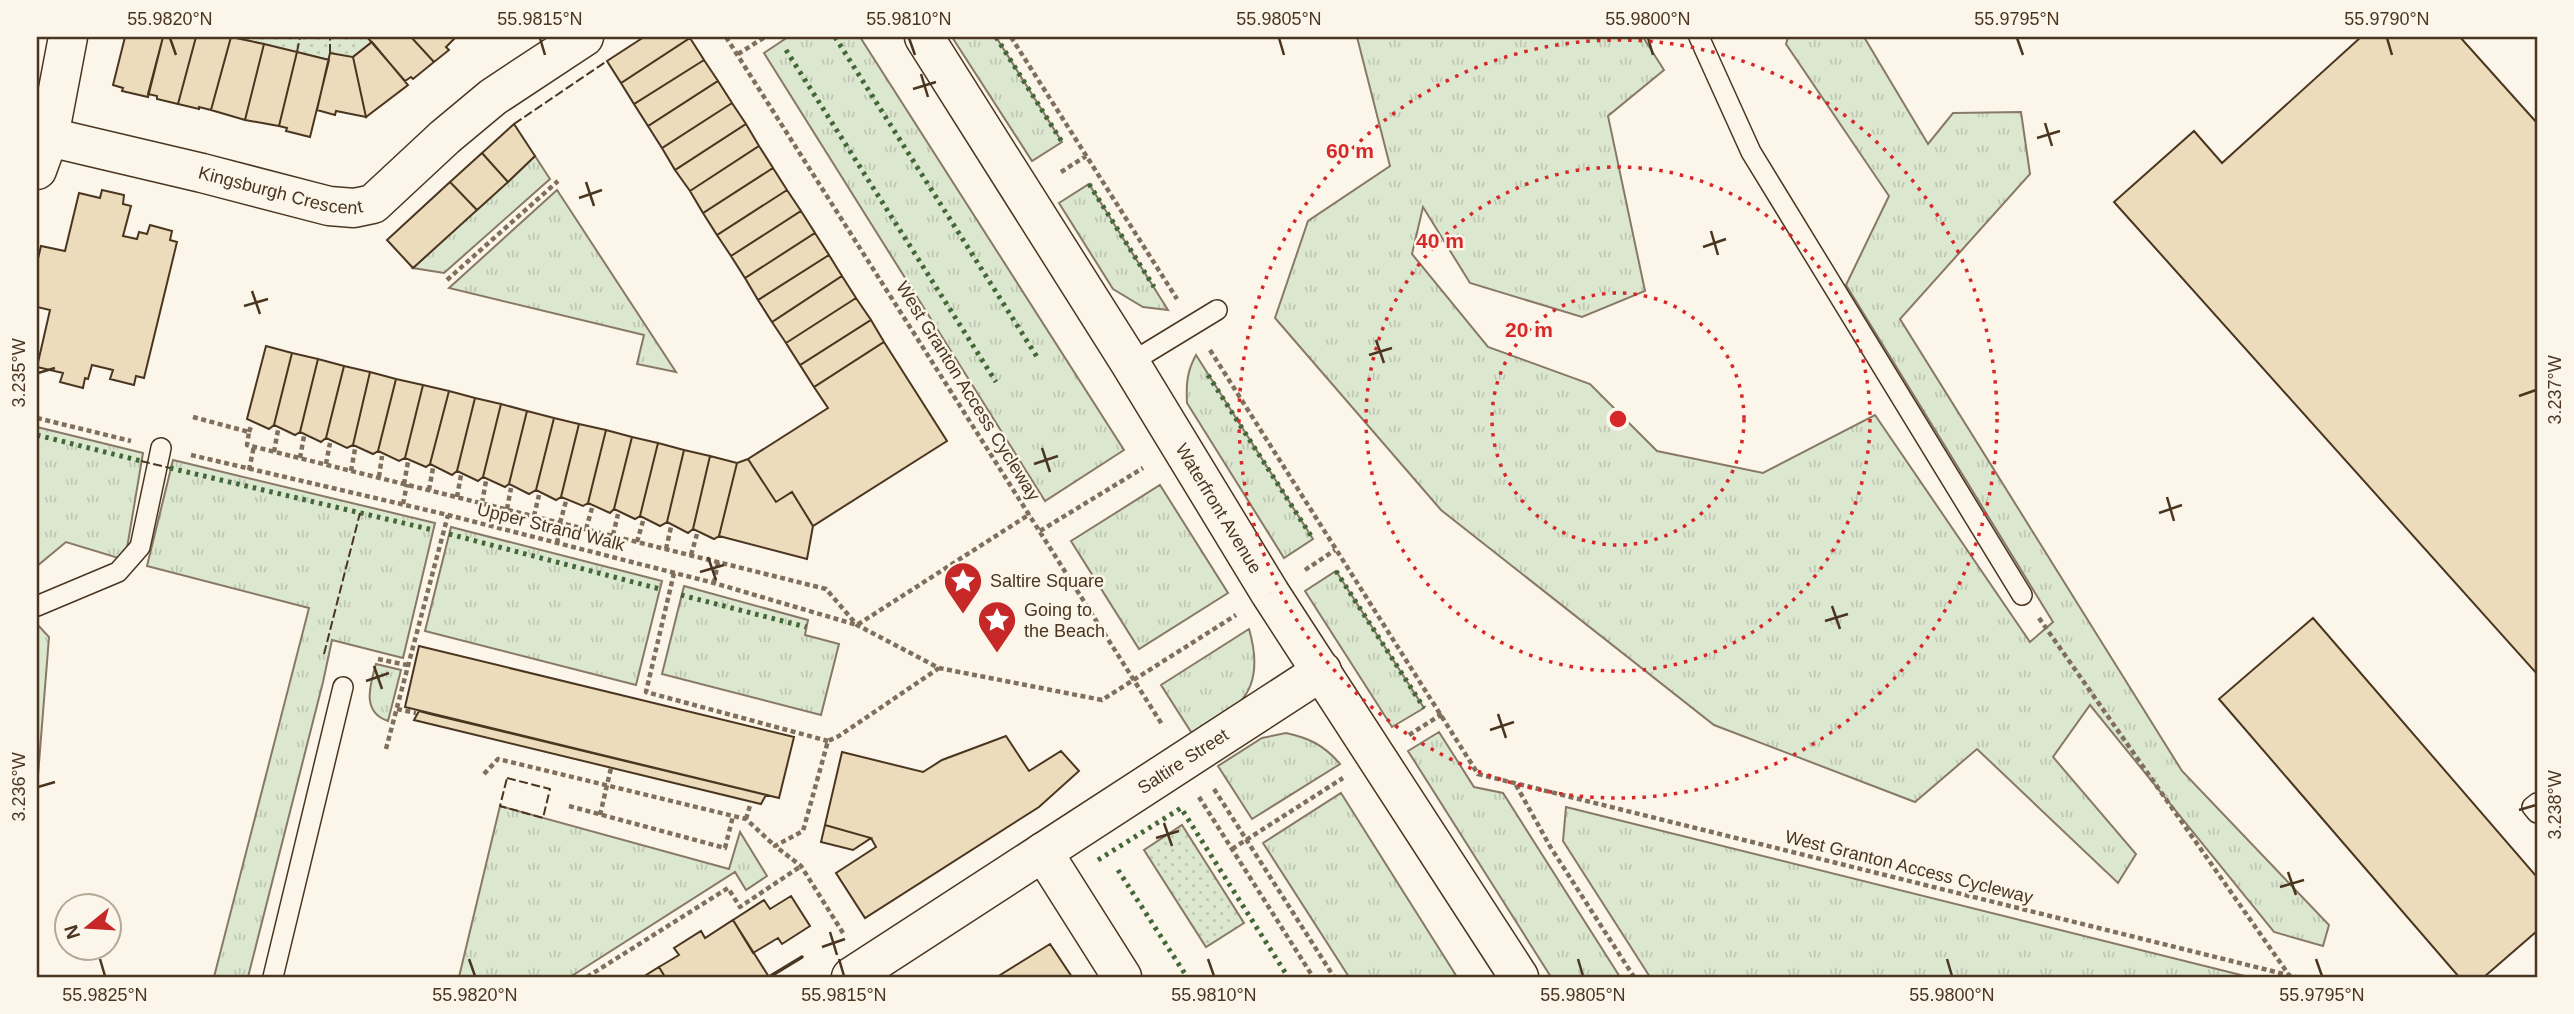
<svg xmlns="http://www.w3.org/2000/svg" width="2574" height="1014" font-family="Helvetica,sans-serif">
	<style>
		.grass { fill: url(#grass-tufts); stroke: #887966; stroke-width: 2 }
		.park { fill: url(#park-dots); stroke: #887966; stroke-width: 2 }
		.building { fill: #ecdcbc; stroke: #4a3520; stroke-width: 2 }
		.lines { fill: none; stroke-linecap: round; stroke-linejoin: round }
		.service-casing { stroke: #4a3520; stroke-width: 22 }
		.minor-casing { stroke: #4a3520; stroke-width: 41 }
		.path { stroke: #7f6f5c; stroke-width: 4.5; stroke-dasharray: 5 3.5; stroke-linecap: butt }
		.service { stroke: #fbf6e9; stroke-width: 19 }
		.minor { stroke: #fbf6e9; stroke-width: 38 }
		.hedge { stroke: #436837; stroke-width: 5; stroke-dasharray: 3.5 5; stroke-linecap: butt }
		.fence { stroke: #4a3520; stroke-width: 2; stroke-dasharray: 9 3.5; stroke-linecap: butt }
		.wall { stroke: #4a3520; stroke-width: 3.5 }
		.ticks { fill: none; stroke: #4a3520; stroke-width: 2.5 }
		.ring { fill: none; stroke: #d62828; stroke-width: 3.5; stroke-dasharray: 3.5 7 }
		.labels { text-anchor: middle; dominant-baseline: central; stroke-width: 5; stroke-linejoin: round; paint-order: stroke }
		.street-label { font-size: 18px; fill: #4a3520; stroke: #fbf6e9 }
		.poi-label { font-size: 18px; fill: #4a3520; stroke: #fbf6e9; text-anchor: start }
		.centre { fill: #d62828; stroke: #fbf6e9; stroke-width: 3.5 }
		.ring-label { font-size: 21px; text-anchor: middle; font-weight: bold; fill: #d62828; stroke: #fbf6e9; stroke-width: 5; stroke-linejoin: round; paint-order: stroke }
		.neatline { fill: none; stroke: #4a3520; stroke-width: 2.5 }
		.ticks-label { font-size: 18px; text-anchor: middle; fill: #4a3520 }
	</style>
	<defs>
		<pattern id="grass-tufts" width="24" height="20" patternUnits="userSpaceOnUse" patternTransform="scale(1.75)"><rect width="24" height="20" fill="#dce7d0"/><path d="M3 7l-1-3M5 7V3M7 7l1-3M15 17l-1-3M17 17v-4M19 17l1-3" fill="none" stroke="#bec7b2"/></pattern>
		<pattern id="park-dots" width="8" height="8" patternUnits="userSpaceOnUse" patternTransform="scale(1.75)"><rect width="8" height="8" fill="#dce7d0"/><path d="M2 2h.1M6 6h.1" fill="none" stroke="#bec7b2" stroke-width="1.8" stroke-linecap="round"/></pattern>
	</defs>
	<rect width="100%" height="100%" fill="#fbf6e9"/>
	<!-- grass -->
	<path class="grass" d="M788 37H860L1124 450 1045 501 764 53Z
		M952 37H996L1062 142 1032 161Z
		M1357 37H1643L1664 70 1608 116 1645 291 1582 317 1470 283 1423 207 1412 254 1488 347 1590 384 1657 451 1763 473 1875 415 2030 642 2053 622 1846 285 1889 196 1786 44 1788 37H1864L1928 144 1953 113 2021 112 2030 174 1900 319 2182 771 2329 925 2323 946 2274 932 2090 705 2053 757 2136 854 2118 883 1977 749 1915 802 1714 725 1441 510 1275 318 1308 221 1390 166Z
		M535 156 550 179 444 273 413 268Z
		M1089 184 1168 310 1143 307 1113 289 1059 203Z
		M557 190 676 372 637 364 644 335 449 288Z
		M1196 355 1313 539 1284 558 1187 403C1186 384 1187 371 1196 355Z
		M37 427 143 453 125 560 66 542 37 566Z
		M173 460 435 523 403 658 332 640 323 682 248 977H214L309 608 147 566Z
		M1160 485 1228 593 1139 649 1071 541Z
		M451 527 662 581 636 685 425 631Z
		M1336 571 1424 708 1392 727 1305 591Z
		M684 586 808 620 805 635 839 644 821 715 662 674Z
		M37 624 49 637 37 788Z
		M1249 629C1256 653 1259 683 1239 703 1227 715 1208 725 1193 735L1161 685Z
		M376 664 401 670 388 721C361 712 370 685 376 664Z
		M1439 732 1474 787 1503 793 1620 977H1551L1408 751Z
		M1286 733C1309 738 1324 745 1340 764L1252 819 1218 766 1262 738Z
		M1341 793 1457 977H1349L1263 843Z
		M500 806 729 869 740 832 767 876 746 890 735 872 570 977H459Z
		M1566 807 2249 977H1650L1563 841Z"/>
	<!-- park -->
	<path class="park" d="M232 37H367L372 42 353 57 329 60Z
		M1182 825 1244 923 1206 947 1144 850Z"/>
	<!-- building -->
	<path class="building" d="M125 37H163L148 97 122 91 123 88 113 85Z
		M163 37H196L178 104 157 99V96L148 94Z
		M196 37H231L211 110 199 107V109L178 104Z
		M231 37 264 44 245 120 211 110Z
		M367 37H411L434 62 413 79 411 77 405 81Z
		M411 37H454L455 38 446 47 449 50 434 62Z
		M644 37 690 38 621 83 607 61Z
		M2361 37H2460L2537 123V674L2114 202 2194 131 2222 163Z
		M690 38 704 60 634 104 621 83Z
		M372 42 408 85 366 117 353 57Z
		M264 44 297 52 279 126 245 120Z
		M297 52 329 60 310 137 286 131 287 128 279 126Z
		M330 53 353 57 366 117 336 111 335 115 317 110Z
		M704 60 718 81 648 126 634 104Z
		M718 81 732 103 662 148 648 126Z
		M732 103 746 124 675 170 662 148Z
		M514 124 535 156 508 182 482 153Z
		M746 124 759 146 690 191 675 170Z
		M759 146 773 168 703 213 690 191Z
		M482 153 508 182 477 210 450 182Z
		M773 168 787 190 717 235 703 213Z
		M450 182 477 210 413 268 387 240Z
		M102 190 124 195 123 204 131 206 123 236 137 239 139 232 147 234 150 225 172 231 170 240 177 242 144 378 136 376 134 385 110 379 113 370 92 365 88 379 85 378 83 388 60 382 63 373 37 367 50 310 37 307V263L41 246 65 251 79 193 100 198Z
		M787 190 801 211 731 256 717 235Z
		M801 211 815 233 745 278 731 256Z
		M815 233 829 255 758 300 745 278Z
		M829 255 842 276 772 322 758 300Z
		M842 276 856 298 786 343 772 322Z
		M856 298 871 320 800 365 786 343Z
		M871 320 884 342 814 387 800 365Z
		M884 342 947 441 813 526 792 492 776 502 748 459 828 408 814 387Z
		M266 346 292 353 274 425 269 429 247 419Z
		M292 353 318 359 300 432 295 435 274 425Z
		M318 359 344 366 326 438 321 442 300 432Z
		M344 366 370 372 353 445 347 448 326 438Z
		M370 372 396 379 378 451 373 454 353 445Z
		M396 379 423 385 405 458 399 461 378 451Z
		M423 385 449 391 430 464 426 467 405 458Z
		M449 391 475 398 457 471 452 475 430 464Z
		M475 398 501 404 483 477 478 481 457 471Z
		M501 404 527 411 509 484 505 487 483 477Z
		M527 411 554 418 536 490 529 494 509 484Z
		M554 418 579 424 561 497 556 500 536 490Z
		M579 424 606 430 588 503 583 506 561 497Z
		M606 430 632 437 614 509 610 513 588 503Z
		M632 437 658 443 640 516 635 519 614 509Z
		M658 443 684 450 667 522 660 526 640 516Z
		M684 450 710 456 693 529 688 533 667 522Z
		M710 456 737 463 719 536 714 539 693 529Z
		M748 459 776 502 792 492 813 526 807 559 719 536 737 463Z
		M2313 618 2537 877V931L2484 977H2459L2219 699Z
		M419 646 794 737 779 798 405 707Z
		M419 711 430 714 766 795 761 804 414 720Z
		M1006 736 1029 771 1061 751 1079 771 1039 807 865 918 836 873 876 847 871 838 825 825 842 752 923 772 942 760Z
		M825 825 871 838 853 850 821 842Z
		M791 896 810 926 782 944 778 938 753 953 733 920 764 900 770 909Z
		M733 920 769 977H665L659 967 679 955 674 948 701 931 705 938Z
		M1050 944 1072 977H997Z
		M659 967 665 977H643Z"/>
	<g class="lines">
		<!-- service casing -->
		<g class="service-casing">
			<path id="service" d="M1699 37 1751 152 2022 595
				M1130 363 1217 310
				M37 606 118 572 140 547 161 448
				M2537 803 2532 807 2537 813
				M273 977 343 687"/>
		</g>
		<!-- minor casing -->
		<g class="minor-casing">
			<g id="minor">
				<path id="s1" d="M924 37 1130 363 1270 593 1519 977"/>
				<path id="s2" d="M49 137 202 173 329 206 354 208 373 204 445 137 493 97 584 37"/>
				<path d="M37 170 49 137 68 37"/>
				<path d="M1043 852 1122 977"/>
				<path id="s3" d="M851 977 1322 671"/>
			</g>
		</g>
		<!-- path -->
		<path class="path" d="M726 37 1163 726
			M1011 37 1177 299
			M738 54 765 37
			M1061 172 1086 156
			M447 280 558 181
			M1210 350 1478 774 2296 977
			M193 417 249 432 247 445 826 589 857 625 939 668 1102 700 1236 615
			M37 418 131 441
			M249 432 252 424
			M274 452 278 430
			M191 455 448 515 714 583 857 625 1030 514
			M300 458 304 436
			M326 464 330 443
			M249 470 254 446
			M351 471 355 449
			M379 477 382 456
			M404 484 408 462
			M429 490 433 468
			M457 497 461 475
			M482 503 486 481
			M403 504 407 484
			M507 509 511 488
			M534 516 539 495
			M560 523 566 501
			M586 529 592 508
			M1040 531 1143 468
			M613 535 618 514
			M637 542 643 521
			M557 543 561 523
			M666 549 671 527
			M691 555 697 534
			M1305 570 1335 550
			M674 573 646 692 828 741
			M714 583 718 562
			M2039 618 2289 975
			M378 659 407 665
			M397 709 416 713
			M1409 735 1442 714
			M386 749 448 515
			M484 774 498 759 746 819 775 846
			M1516 785 1551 848 1634 977
			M1214 789 1334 977
			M1199 797 1313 977
			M569 806 725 848 733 816
			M600 815 611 768
			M746 819 751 802
			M1232 849 1343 778
			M843 933 801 866 775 846 803 831 828 741 839 736 939 668
			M587 977 728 888 740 907 801 866"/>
		<!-- service -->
		<use href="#service" class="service"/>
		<!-- minor -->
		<use href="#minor" class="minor"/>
		<!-- hedge -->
		<path class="hedge" d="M835 37 1039 360
			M996 37 1062 142
			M786 50 996 382
			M1089 184 1154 287
			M1208 375 1313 539
			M37 435 141 461
			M170 468 433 530
			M449 534 660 589
			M1336 571 1424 708
			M681 595 806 627
			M1098 860 1181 808 1288 977
			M1118 870 1187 977"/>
		<!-- fence -->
		<path class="fence" d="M297 52 300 37
			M330 53V37
			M514 124 607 61
			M141 461 170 468
			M324 654 360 513
			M507 778 550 789 543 818 500 806Z
			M2411 976 2416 977"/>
		<!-- wall -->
		<path class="wall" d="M769 977 802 957"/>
	</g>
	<!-- ticks -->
	<path class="ticks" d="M170 38 176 55M540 38 545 55M909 38 915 55M1279 38 1284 55M1648 38 1653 55M2017 38 2023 55M2387 38 2392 55M921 74 928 97M913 89 936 82M2045 123 2052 146M2037 138 2060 131M586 182 594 206M579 198 602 190M1711 231 1718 255M1703 247 1726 239M252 291 260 314M244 306 268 299M1376 340 1384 363M1369 355 1392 348M38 373 55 368M2519 396 2536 390M1042 448 1050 472M1034 464 1058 456M2167 497 2174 521M2159 513 2182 505M708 557 716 580M700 572 724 565M1832 606 1840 629M1825 621 1848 614M374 666 382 689M366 681 389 673M1498 714 1506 738M1490 730 1514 722M38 787 55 782M2519 810 2536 805M1164 823 1172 846M1156 838 1179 831M2288 872 2296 895M2280 887 2304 880M830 932 837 955M822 947 845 939M100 959 105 976M469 959 475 976M839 959 844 976M1208 959 1214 976M1578 959 1583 976M1947 959 1952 976M2316 959 2322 976"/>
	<!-- distance rings -->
	<g class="ring">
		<circle cx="1618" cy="419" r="126"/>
		<circle cx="1618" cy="419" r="252"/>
		<circle cx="1618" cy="419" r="379"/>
	</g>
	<!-- icons -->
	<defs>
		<g id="sight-pin" transform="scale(2.0125)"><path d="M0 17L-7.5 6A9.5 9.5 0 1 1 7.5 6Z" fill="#c62828" stroke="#fbf6e9"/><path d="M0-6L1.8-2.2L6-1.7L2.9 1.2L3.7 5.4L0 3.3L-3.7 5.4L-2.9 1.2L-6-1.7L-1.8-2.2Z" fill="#fff"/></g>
	</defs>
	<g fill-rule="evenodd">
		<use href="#sight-pin" x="963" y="581"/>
		<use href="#sight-pin" x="997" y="620"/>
	</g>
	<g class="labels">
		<!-- street labels -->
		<g class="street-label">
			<text stroke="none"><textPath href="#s2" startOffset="238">Kingsburgh Crescent</textPath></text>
			<text transform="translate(968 391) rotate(58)">West Granton Access Cycleway</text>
			<text stroke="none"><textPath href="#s1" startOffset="556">Waterfront Avenue</textPath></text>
			<text transform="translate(551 527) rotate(14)">Upper Strand Walk</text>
			<text stroke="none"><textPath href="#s3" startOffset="396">Saltire Street</textPath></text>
			<text transform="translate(1909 867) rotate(14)">West Granton Access Cycleway</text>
		</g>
		<!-- poi labels -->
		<g class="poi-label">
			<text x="990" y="581">Saltire Square</text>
			<text x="1024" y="610">Going to<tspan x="1024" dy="21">the Beach</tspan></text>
		</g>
	</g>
	<circle cx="1618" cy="419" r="10" class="centre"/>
	<g class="ring-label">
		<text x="1350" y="158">60 m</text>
		<text x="1440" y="248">40 m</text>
		<text x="1529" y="337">20 m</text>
	</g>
	<!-- border -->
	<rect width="2574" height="1014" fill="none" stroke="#fbf6e9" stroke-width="77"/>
	<!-- north arrow -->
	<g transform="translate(88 927) rotate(252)"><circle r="33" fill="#fbf6e9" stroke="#b4a999" stroke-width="2"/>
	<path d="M0-5L12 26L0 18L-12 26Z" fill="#c62828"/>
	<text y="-10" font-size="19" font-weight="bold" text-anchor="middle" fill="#4a3520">N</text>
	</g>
	<rect x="38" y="38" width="2498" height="938" class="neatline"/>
	<g class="ticks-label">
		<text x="170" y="25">55.9820°N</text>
		<text x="540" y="25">55.9815°N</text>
		<text x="909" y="25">55.9810°N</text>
		<text x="1279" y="25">55.9805°N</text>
		<text x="1648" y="25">55.9800°N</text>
		<text x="2017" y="25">55.9795°N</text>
		<text x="2387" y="25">55.9790°N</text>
		<text transform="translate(19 373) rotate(-90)" y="6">3.235°W</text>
		<text transform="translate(2555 390) rotate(-90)" y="6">3.237°W</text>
		<text transform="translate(19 787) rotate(-90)" y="6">3.236°W</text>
		<text transform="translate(2555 805) rotate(-90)" y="6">3.238°W</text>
		<text x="105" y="1001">55.9825°N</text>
		<text x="475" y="1001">55.9820°N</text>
		<text x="844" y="1001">55.9815°N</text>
		<text x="1214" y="1001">55.9810°N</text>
		<text x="1583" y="1001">55.9805°N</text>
		<text x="1952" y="1001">55.9800°N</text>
		<text x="2322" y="1001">55.9795°N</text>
	</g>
</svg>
